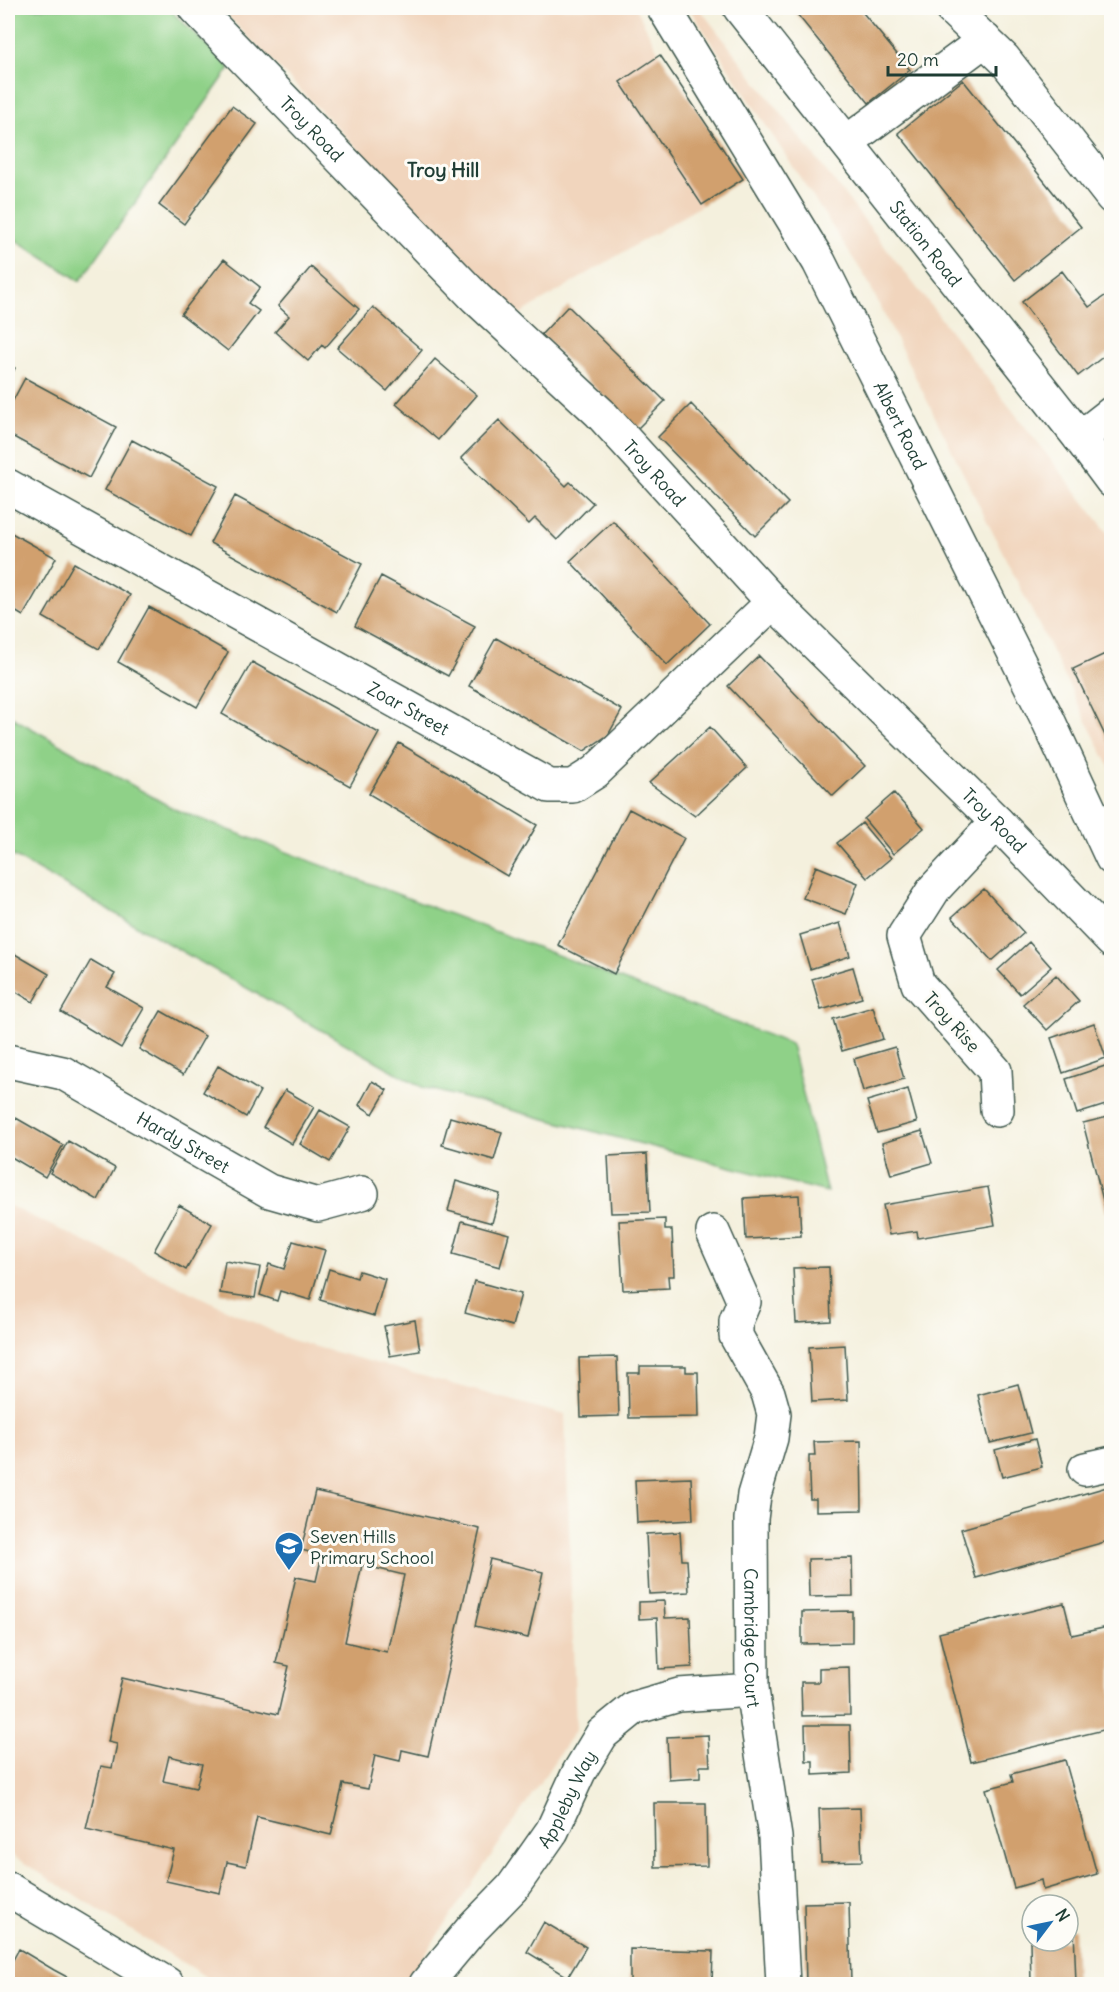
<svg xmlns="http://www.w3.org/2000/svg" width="1119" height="1992" font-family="Delius,sans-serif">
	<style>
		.built { fill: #f1d5bd }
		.green { fill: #8fd188; stroke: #57875e; stroke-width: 1.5 }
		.building { fill: #d1a06e; fill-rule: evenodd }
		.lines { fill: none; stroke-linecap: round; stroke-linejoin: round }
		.minor-casing { stroke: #3f584d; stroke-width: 36 }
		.minor { stroke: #fff; stroke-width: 33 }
		.labels { text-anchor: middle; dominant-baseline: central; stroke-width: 6; stroke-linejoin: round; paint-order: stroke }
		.street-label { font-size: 18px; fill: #1f3d34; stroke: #fdfcf7 }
		.poi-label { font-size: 18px; fill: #1f3d34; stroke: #fdfcf7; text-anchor: start }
		.neighbourhood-label { font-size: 20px; font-weight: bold; fill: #1f3d34; stroke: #fdfcf7 }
	</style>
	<rect width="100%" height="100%" fill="#fdfcf7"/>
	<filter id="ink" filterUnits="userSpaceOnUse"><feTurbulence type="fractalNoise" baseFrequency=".0167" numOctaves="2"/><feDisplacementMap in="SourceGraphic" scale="12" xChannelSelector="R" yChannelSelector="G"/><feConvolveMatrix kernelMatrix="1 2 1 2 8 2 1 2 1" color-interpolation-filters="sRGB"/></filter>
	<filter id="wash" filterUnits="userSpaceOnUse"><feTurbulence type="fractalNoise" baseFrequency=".008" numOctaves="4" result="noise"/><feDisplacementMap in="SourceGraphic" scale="24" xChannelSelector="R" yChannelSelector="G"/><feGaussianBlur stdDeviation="1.35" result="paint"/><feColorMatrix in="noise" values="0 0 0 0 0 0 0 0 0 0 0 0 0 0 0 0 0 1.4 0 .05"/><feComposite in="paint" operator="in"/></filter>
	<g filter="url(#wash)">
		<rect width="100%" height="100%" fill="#f4f0dd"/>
		<!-- built -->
		<path class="built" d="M220 8H636L660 55 743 179 702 205 520 314Z
			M689 8H699L1111 537V770L866 278Z
			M8 1205 291 1340 565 1415 576 1729 405 1984H217L8 1853Z"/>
		<!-- green -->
		<path class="green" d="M8 8H168L230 68 80 281 8 235Z
			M8 715 174 809 791 1044 827 1192 422 1087 8 853Z"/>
		<g id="blocks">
			<!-- building -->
			<path class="building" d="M792 8H859L910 70 869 103Z
				M660 55 743 179 702 205 620 82Z
				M963 80 1081 227 1015 280 898 133Z
				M232 106 257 124 184 224 159 205Z
				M224 259 260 287 248 303 259 311 228 351 181 314Z
				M311 267 359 309 325 348 322 345 308 361 275 332 289 316 278 306Z
				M1062 271 1089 307 1112 291V350L1078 376 1022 302Z
				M568 306 665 401 637 429 541 335Z
				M373 307 422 350 387 391 337 348Z
				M435 359 477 395 438 440 396 404Z
				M8 364 15 368 8 383Z
				M25 378 116 427 89 478 8 434V410Z
				M691 404 788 503 755 536 658 437Z
				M499 420 566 486 570 482 593 503 557 540 535 518 529 524 461 458Z
				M132 440 218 486 191 536 105 490Z
				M235 496 362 564 337 612 210 543Z
				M613 521 710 624 667 665 570 561Z
				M8 531 56 558 23 616 8 607Z
				M74 563 130 595 99 649 43 617Z
				M381 576 475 626 448 676 355 626Z
				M149 607 228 652 197 707 118 662Z
				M496 638 622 710 608 735 584 751 469 686Z
				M1105 654 1112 667V750L1073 669Z
				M759 656 865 766 833 796 728 686Z
				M252 662 379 733 350 786 222 714Z
				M710 727 747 768 695 816 649 783Z
				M399 743 537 825 507 876 369 794Z
				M894 793 924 828 893 854 864 819Z
				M629 809 684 838 614 974 558 945Z
				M862 823 891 858 867 878 837 843Z
				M816 866 858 883 846 914 803 898Z
				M984 889 1024 933 992 961 952 917Z
				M840 923 850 956 810 969 800 935Z
				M1029 942 1051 967 1020 994 998 970Z
				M8 950 49 974 33 1002 8 987Z
				M91 960 115 974 107 987 144 1008 121 1048 61 1012Z
				M853 967 862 998 821 1010 812 979Z
				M1056 975 1079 1001 1047 1030 1023 1004Z
				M873 1007 883 1039 842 1051 833 1019Z
				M161 1011 205 1036 183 1075 139 1049Z
				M1094 1023 1106 1058 1063 1073 1051 1038Z
				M895 1047 904 1079 863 1091 854 1059Z
				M1108 1065 1112 1074V1103L1077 1114 1066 1079Z
				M218 1066 260 1091 246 1117 203 1092Z
				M372 1081 387 1090 373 1114 359 1105Z
				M908 1089 917 1122 877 1133 867 1101Z
				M285 1090 314 1107 292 1144 263 1127Z
				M320 1110 350 1127 330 1162 300 1144Z
				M1112 1116V1211L1106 1212 1083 1123Z
				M450 1117 502 1132 494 1160 442 1145Z
				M16 1118 63 1145 45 1177 8 1155V1133Z
				M922 1131 932 1163 891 1175 882 1143Z
				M68 1141 115 1168 98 1200 50 1173Z
				M647 1154 650 1212 611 1213 608 1156Z
				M456 1181 500 1194 492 1223 448 1211Z
				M988 1187 995 1225 918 1238 917 1231 889 1235 883 1205Z
				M799 1195 801 1236 746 1239 744 1198Z
				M179 1205 212 1224 186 1270 154 1251Z
				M665 1219V1230H672L674 1276H668L669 1288 623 1290 619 1221Z
				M462 1221 509 1234 500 1267 453 1254Z
				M293 1241 325 1250 310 1300 280 1291 277 1301 260 1295 269 1264 284 1269Z
				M225 1261 260 1267 255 1298 220 1293Z
				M829 1267 831 1321 796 1323 793 1268Z
				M329 1269 357 1278 359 1271 385 1279 374 1316 320 1300Z
				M474 1281 521 1294 512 1326 465 1313Z
				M415 1320 420 1351 390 1356 384 1326Z
				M845 1345 848 1400 812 1402 809 1347Z
				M617 1357 619 1416 581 1417 579 1358Z
				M640 1366H686V1372H698L699 1417 629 1418 628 1373H640Z
				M1018 1384 1031 1433 990 1443 978 1395Z
				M1035 1439 1042 1467 1002 1477 995 1450Z
				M861 1441 862 1510 816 1511V1499H810L809 1477V1456H815L814 1442Z
				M691 1478 693 1520 637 1523 635 1480Z
				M1107 1487 1112 1501V1540L976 1578 961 1529Z
				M315 1491 480 1529 428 1756 402 1750 400 1761 375 1755 368 1789 343 1784 331 1835 257 1817 246 1866 227 1862 220 1893 166 1881 174 1850 86 1829 101 1766 112 1768 117 1744 108 1742 122 1678 278 1714 289 1666 276 1663 296 1577 316 1581 322 1555 301 1550ZM362 1565 404 1575 387 1652 345 1642ZM169 1756 202 1764 196 1788 163 1781Z
				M680 1532 682 1560H687L689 1592 649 1594 646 1534Z
				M852 1558 853 1596 809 1597 808 1559Z
				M490 1559 543 1572 528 1638 475 1626Z
				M664 1601 665 1618 690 1617 692 1667 659 1669 657 1618 639 1619V1602Z
				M1064 1603 1072 1635 1112 1626V1728L971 1762 939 1633Z
				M852 1611V1643L802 1644V1612Z
				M849 1667 850 1715 802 1716 801 1682H819V1668Z
				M805 1725H850L851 1773 813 1775V1761H806Z
				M708 1735 710 1766H700V1778L669 1780 667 1737Z
				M1065 1760 1097 1874 1043 1890 1041 1880 1014 1888 986 1789 1013 1782 1011 1774Z
				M654 1803H706L707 1866 655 1867Z
				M860 1808 862 1861 821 1862 819 1809Z
				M849 1902 851 1984H806L804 1903Z
				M544 1922 586 1947 568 1977 527 1952Z
				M1068 1929H1074L1076 1984H1031L1030 1941H1068Z
				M19 1949 54 1970 80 1984H8V1969Z
				M630 1949 713 1951 712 1984H630Z"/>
		</g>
	</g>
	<g filter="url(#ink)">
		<use href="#blocks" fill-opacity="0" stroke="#3f584d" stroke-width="1.5"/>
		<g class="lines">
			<!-- minor casing -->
			<g class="minor-casing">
				<g id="minor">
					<path id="s1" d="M195 8 476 298 600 413 773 602 997 822 1112 941"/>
					<path id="s2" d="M664 8 819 262 1048 720 1112 858"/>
					<path id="s3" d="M740 8 1080 438 1112 481"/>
					<path d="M951 8 1004 59 1112 197"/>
					<path d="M847 142 985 40"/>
					<path d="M1080 438 1112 413"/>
					<path id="s4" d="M8 486 549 786H573L595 772 773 602"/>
					<path id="s5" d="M8 1061 63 1073 269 1191 318 1205 362 1193"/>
					<path d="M997 1110 995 1071 918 984 904 936 934 889 997 822"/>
					<path id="s6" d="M713 1232 744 1302 736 1321V1336L768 1393 774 1414 771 1438 754 1495 751 1519 752 1690 775 1837 783 1984"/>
					<path d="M1085 1469 1112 1463"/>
					<path d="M8 1889 167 1984"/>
					<path id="s7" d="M426 1984 471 1930 512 1888 552 1831 579 1772 602 1734 634 1708 679 1695 752 1690"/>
				</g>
			</g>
			<!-- minor -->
			<use href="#minor" class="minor"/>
		</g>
	</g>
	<!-- icons -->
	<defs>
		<g id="school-pin" transform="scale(1.5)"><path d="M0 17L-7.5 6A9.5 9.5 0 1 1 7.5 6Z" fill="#1f6fb2" stroke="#fdfcf7"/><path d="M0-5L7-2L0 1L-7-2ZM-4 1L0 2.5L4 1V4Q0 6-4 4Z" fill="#fff"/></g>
	</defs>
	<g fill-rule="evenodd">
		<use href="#school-pin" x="289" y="1546"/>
	</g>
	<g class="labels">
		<!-- street labels -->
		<g class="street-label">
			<text stroke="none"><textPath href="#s1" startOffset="168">Troy Road</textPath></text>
			<text stroke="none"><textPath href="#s3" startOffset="300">Station Road</textPath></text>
			<text stroke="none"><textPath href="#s2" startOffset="480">Albert Road</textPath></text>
			<text stroke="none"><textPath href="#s1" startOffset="654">Troy Road</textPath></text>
			<text stroke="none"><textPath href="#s4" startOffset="458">Zoar Street</textPath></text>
			<text stroke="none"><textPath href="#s1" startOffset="1140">Troy Road</textPath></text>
			<text transform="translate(952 1022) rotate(48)">Troy Rise</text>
			<text stroke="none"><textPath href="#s5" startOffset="195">Hardy Street</textPath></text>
			<text stroke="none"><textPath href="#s6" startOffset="426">Cambridge Court</textPath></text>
			<text stroke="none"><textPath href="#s7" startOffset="234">Appleby Way</textPath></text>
		</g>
		<!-- poi labels -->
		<g class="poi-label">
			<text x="310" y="1536">Seven Hills<tspan x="310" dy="21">Primary School</tspan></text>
		</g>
		<!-- neighbourhood labels -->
		<g class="neighbourhood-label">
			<text x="443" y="169">Troy Hill</text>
		</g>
	</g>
	<!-- margin -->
	<rect width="1119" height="1992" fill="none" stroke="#fdfcf7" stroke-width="30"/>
	<!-- north arrow -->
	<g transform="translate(1050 1923) rotate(58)"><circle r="28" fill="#fdfcf7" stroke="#a4b0a9" stroke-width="1.5"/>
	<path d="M0-4.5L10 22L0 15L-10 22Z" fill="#1f6fb2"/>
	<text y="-9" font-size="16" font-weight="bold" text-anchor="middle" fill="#1f3d34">N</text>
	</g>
	<!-- scale -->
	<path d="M888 66v9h108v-9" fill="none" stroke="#1f3d34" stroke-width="3"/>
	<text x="897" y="66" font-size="18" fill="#1f3d34" stroke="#fdfcf7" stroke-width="4.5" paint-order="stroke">20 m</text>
</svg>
